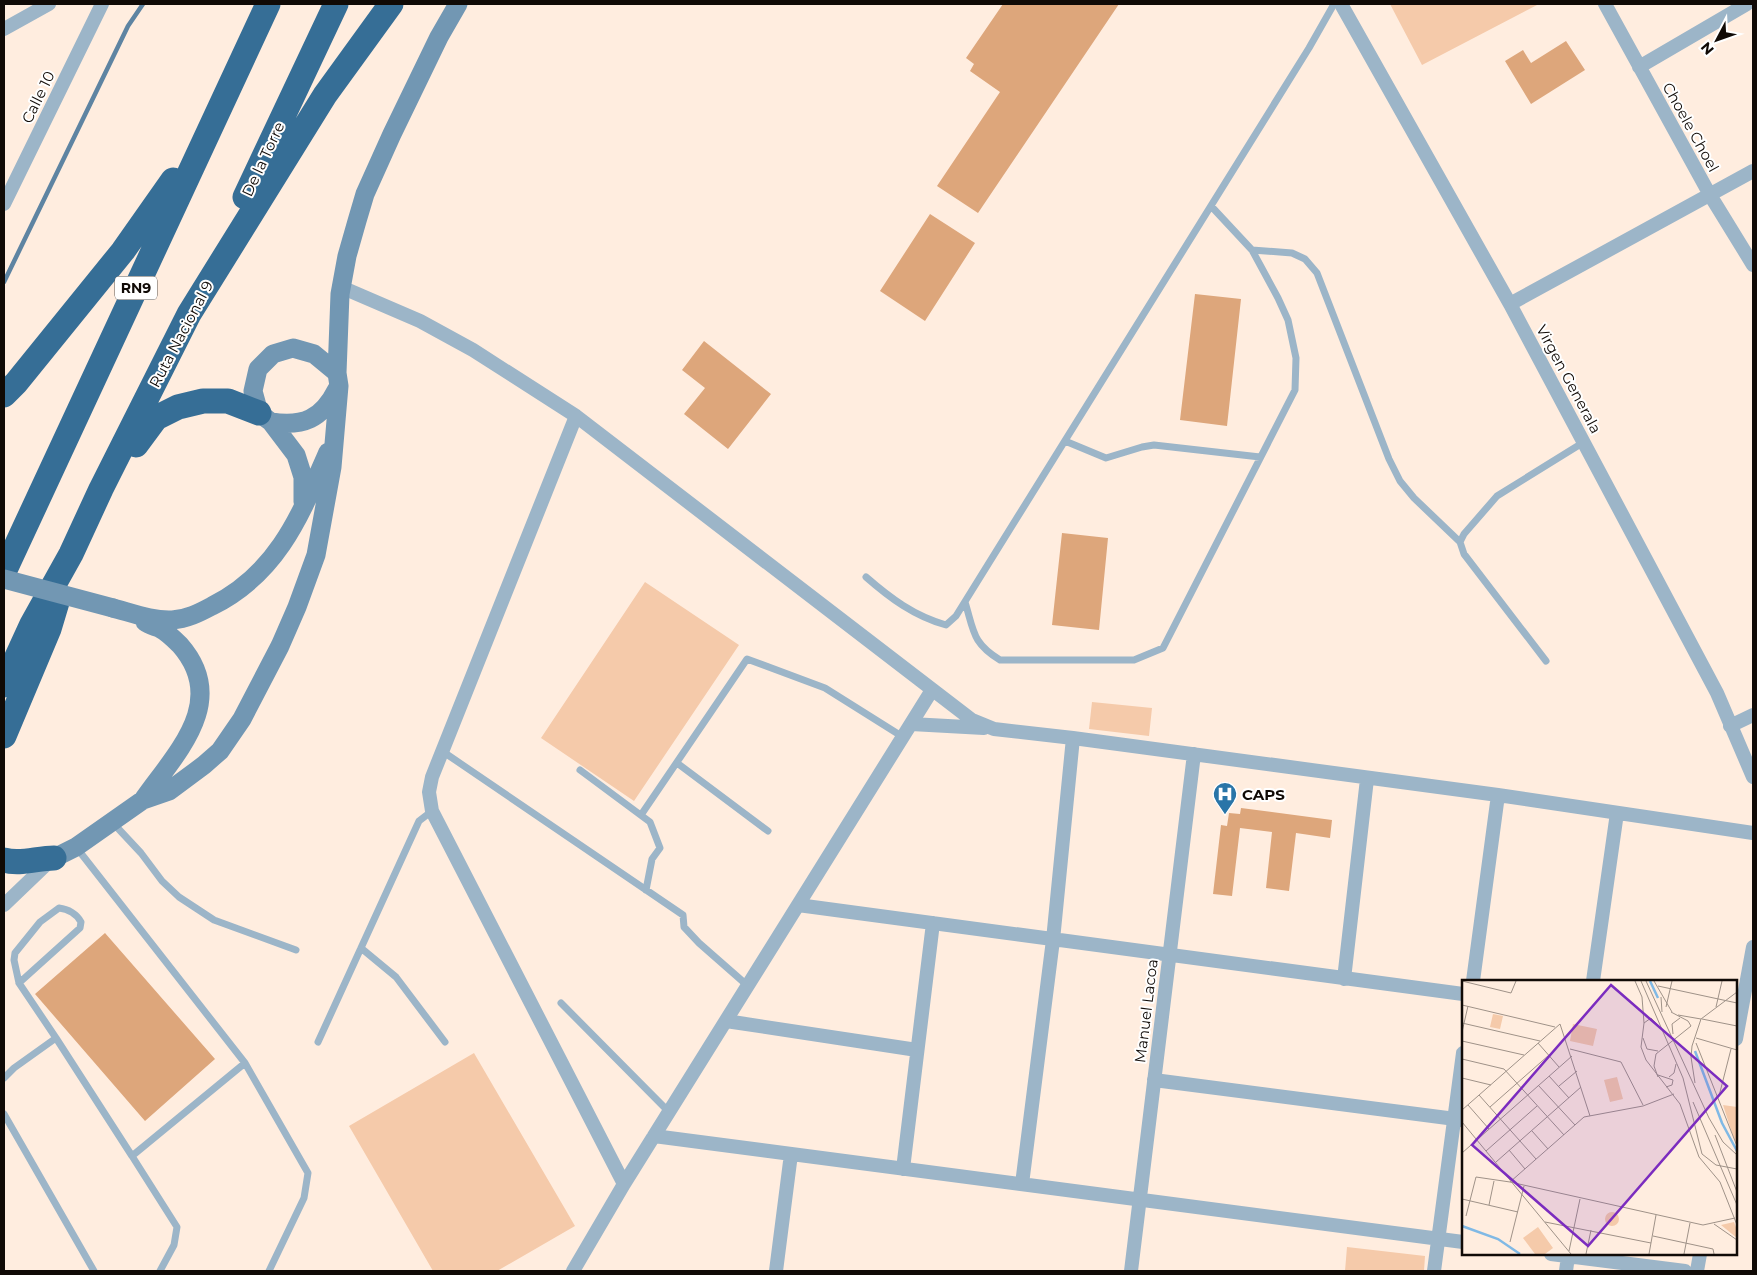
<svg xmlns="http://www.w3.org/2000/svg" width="1757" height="1275" font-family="Montserrat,sans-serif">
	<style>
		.green { fill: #f5caaa }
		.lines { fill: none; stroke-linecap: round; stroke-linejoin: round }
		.stream { stroke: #5e84a2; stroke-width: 4.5 }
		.building { fill: #dda67b }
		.lane { stroke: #9cb5c8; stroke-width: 7 }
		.street { stroke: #9cb5c8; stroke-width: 14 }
		.secondary { stroke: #7297b3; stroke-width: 19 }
		.highway { stroke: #366e96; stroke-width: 25 }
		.secondary-bridge { stroke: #7297b3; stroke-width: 19 }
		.labels { text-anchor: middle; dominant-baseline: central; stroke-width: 4; stroke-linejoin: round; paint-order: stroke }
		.shield { fill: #fff; stroke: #585451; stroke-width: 1 }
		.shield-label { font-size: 14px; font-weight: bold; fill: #100a06 }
		.street-label { font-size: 15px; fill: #100a06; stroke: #fff }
		.poi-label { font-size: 15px; font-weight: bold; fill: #100a06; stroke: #fff; text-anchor: start }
		.inset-river { fill: none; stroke: #80b9e5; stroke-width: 2.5 }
		.inset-road { fill: none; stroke: #9f9288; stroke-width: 1 }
		.view { fill: #7b2cbf; fill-opacity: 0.15; stroke: #7b2cbf; stroke-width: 2.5 }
		.inset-edge { fill: none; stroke: #100a06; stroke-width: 2.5 }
	</style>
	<rect width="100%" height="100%" fill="#ffeddf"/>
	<!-- green -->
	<path class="green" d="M1390 4H1539L1422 65Z
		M645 582 739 645 634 801 541 738Z
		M1092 702 1152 708 1149 736 1089 729Z
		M474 1053 575 1226 497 1271H433L349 1126Z
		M1347 1247 1425 1256 1424 1271H1345Z"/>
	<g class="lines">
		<!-- stream -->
		<path class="stream" d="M4 282 128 26 143 4"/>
	</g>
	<!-- building -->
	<path class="building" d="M1003 4H1119L978 213 937 186 1000 92 970 71 974 64 966 58Z
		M1566 41 1585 70 1531 104 1505 61 1523 50 1531 63Z
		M930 214 975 243 925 321 880 291Z
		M1195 294 1241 299 1227 426 1180 420Z
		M704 341 771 394 728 449 684 414 705 388 682 370Z
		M1062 533 1108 538 1099 630 1052 625Z
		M1241 808 1332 820 1330 838 1296 833 1289 891 1266 888 1272 832 1240 828 1232 896 1213 894 1221 825 1227 826 1229 813 1240 814Z
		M105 933 215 1059 145 1121 35 994Z"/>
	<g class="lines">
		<!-- lane -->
		<path class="lane" d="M1252 250 1292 253 1305 259 1317 273 1389 459 1400 481 1414 498 1460 542
			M1065 441 1106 458 1142 447 1154 445 1260 457
			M866 577C890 598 914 616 946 625L956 616 1309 48 1334 4
			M965 602C974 631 972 643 1000 660H1134L1163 648 1295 390 1296 358 1288 320 1278 298 1252 250 1211 206
			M1546 661 1464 554 1460 542 1464 534 1497 496 1584 442
			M442 751 683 915 684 927 699 943 748 986
			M677 763 768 831
			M580 770 650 822 660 848 652 859 646 890
			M641 815 747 659 825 688 903 737
			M113 823 141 853 162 881 179 897 214 920 296 950
			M76 847 245 1063 308 1173 304 1198 269 1271
			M361 948 396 977 445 1042
			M561 1003 669 1112
			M56 1038 132 1156 245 1063
			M318 1042 419 821 432 811
			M4 1078 14 1068 56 1038 19 983 14 960 15 953 40 922 59 908C68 909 77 914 81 922L80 928 19 983
			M4 1114 94 1271
			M132 1156 177 1227 174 1245 160 1271"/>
		<!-- street -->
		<path class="street" d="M1341 4 1510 304 1717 693 1753 777
			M1605 4 1710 195 1753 265
			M4 29 49 4
			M1639 67 1747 4
			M4 204 102 4
			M341 287 420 321 473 350 576 416 972 720 994 729 1073 738 1498 795 1753 833
			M1510 304 1753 171
			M576 416 432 777 429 792 432 811 624 1184
			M911 724 984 728
			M1730 726 1753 715
			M4 905 52 859
			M798 905 1463 994
			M1344 979 1367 779
			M1473 981 1498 795
			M1593 981 1617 813
			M726 1021 917 1050
			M1736 1039 1753 947
			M1154 1080 1463 1120
			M654 1136 1463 1242
			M903 1169 933 923
			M1022 1184 1053 940 1073 738
			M1551 1254 1685 1271
			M573 1271 624 1184 932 690
			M776 1271 791 1154
			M1131 1271 1194 754
			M1434 1271 1463 1053
			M1566 1271 1568 1256
			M1697 1271 1700 1254"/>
		<!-- secondary -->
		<path class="secondary" d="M271 422C303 427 322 419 337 389
			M303 502V477L296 455 271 422 259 413 253 391 258 369 273 354 293 348 314 354 337 373
			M113 608C132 613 153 621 172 620 187 619 199 613 212 606 278 573 300 516 328 452
			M143 800C175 754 230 702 180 645 174 639 167 632 159 628 154 626 149 625 145 622
			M54 858 76 847 143 800 169 791 204 765 220 751 242 719 280 646 297 607 316 555 332 467 339 386 337 373 340 294 347 256 357 221 365 194 392 134 439 37 458 4"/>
		<!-- highway -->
		<path class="highway" d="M245 197 336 4
			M4 395 16 383 123 251 173 180
			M136 445 156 418 178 407 203 401H228L259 413
			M4 572 268 4
			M4 685 32 624 71 554 101 489 189 314 325 95 391 4
			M4 736 49 629 58 599
			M4 860C20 865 37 858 54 858"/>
		<!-- secondary-bridge -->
		<path class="secondary-bridge" d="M4 579 113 608"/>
	</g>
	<!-- icons -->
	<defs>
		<g id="hospital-pin" transform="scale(1.25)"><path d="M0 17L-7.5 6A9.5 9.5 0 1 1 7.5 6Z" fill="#2975a8" stroke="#fff"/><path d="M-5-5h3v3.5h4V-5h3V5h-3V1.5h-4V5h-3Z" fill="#fff"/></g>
	</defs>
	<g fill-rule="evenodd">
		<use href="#hospital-pin" x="1225" y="794"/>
	</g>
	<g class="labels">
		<!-- shield labels -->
		<rect class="shield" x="115" y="276.5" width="42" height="23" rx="4"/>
		<g class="shield-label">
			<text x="136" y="288">RN9</text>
		</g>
		<!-- street labels -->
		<g class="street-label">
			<text transform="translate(38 97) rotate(-64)">Calle 10</text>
			<text transform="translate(1691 127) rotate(61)">Choele Choel</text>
			<text transform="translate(263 159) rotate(-65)">De la Torre</text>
			<text transform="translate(181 334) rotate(-62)">Ruta Nacional 9</text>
			<text transform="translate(1569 379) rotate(62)">Virgen Generala</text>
			<text transform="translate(1146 1011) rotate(-83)">Manuel Lacoa</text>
		</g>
		<!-- poi labels -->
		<g class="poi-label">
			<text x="1242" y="794">CAPS</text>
		</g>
	</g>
	<!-- overview -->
	<g transform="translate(1462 980)">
		<rect width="275" height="275" fill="#ffeddf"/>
		<path d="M31 34 41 36 38 49 28 47ZM111 44 135 49 131 66 108 61ZM155 97 161 119 148 122 142 100ZM261 125 275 127V163L272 159ZM143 239a7 7 0 1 1 14 0a7 7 0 1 1-14 0ZM272 242 275 250V258L259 245ZM76 247 91 268 83 274H73L61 258Z" fill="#f5caaa"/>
		<path class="inset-river" d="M188 1 196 18M233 71 260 143 275 171M0 246 36 259 58 274"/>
		<path class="inset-road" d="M0 1 49 13 54 1M173 1 180 17 182 43M179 1 221 98 240 174 254 185 275 189M184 1 247 138 261 162 275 175M192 1 210 32M196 6 275 23M199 17 200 32M0 25 93 47M204 27 210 1M254 27 260 1M216 35 239 39M240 39 275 46M0 43 78 61M182 43 179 67 184 80 218 124 237 177 258 202 275 245M182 43 189 38 196 45M0 52 6 26M211 54 210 44 218 38M181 58 185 69 196 71M234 58 275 70M0 61 62 75M76 63 97 87M234 63 275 166M230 66 239 39 275 12M230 66 229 77 233 103M108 69 159 82 181 125M0 79 42 89 102 155M196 95 211 100 210 105 204 107M87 96 107 118M196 97 192 86 194 74 229 46 226 41 209 32M207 97 212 93 214 84M0 98 29 105M76 105 113 145M97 106 115 91M17 115 74 179M257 116 269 69M231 122 275 225M6 125 27 149M28 127 87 75M0 130 98 44 128 136M0 142 109 274M70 151 86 169M253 155 275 212M47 170 63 189M24 171 75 126M0 173 110 76M34 182 119 107M48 202 122 137 181 126 212 114M0 219 56 232M27 225 32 201M4 236 14 197 48 202 241 245 273 238M83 242 189 263M252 244 275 260M191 256 251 269 252 274M48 262 62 206M107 271 118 219M124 274 129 250M187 274 194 235M222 274 228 243"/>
		<path class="view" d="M149 5 265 106 126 266 10 165Z"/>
		<rect width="275" height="275" class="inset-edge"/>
	</g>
	<!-- border -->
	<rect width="1757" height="1275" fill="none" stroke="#100a06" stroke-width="10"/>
	<!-- north arrow -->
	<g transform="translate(1717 40) rotate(229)" stroke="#ffffff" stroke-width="4" paint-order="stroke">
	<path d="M0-4L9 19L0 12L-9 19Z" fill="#100a06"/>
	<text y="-8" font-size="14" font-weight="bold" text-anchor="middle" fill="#100a06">N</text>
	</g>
</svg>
